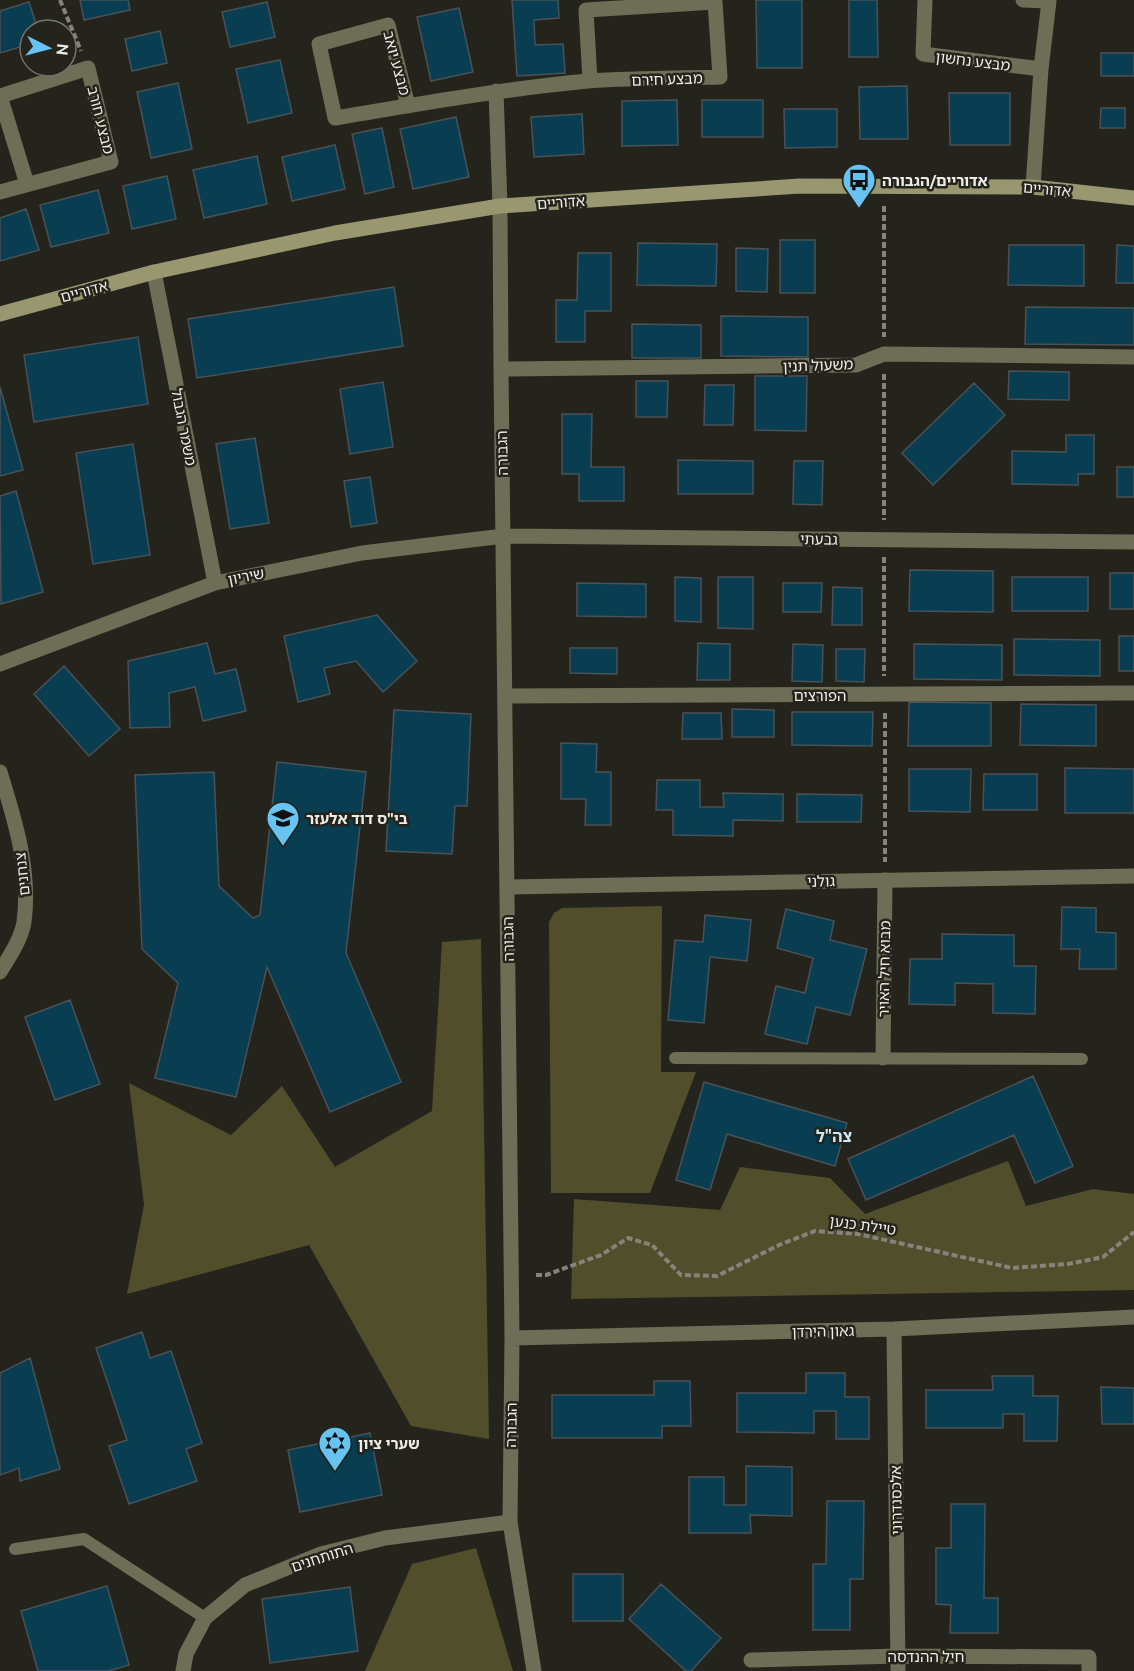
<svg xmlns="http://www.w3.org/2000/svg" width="1134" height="1671" font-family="Ubuntu,'Noto Sans Hebrew',sans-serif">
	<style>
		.green { fill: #504e2b }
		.building { fill: #083d52; stroke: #495257; stroke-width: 1.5 }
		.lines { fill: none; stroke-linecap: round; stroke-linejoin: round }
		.path { stroke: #84847d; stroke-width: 4; stroke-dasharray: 6 3; stroke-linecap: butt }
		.lane { stroke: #6e6d55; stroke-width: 12 }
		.street { stroke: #6e6d55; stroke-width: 15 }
		.secondary { stroke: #999770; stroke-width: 15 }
		.labels { text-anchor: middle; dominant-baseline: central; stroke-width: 5; stroke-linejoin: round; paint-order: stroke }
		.street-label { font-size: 15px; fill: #edede7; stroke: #24241c }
		.poi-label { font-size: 15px; font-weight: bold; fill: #edede7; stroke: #24241c; text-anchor: start }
		.neighbourhood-label { font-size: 16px; font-weight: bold; fill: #caeafa; stroke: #24241c }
	</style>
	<rect width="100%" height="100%" fill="#24241c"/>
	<!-- green -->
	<path class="green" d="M662 906 661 1072H696L650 1193H551L549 922 554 913 562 908Z
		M481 939 489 1439 411 1426 309 1245 127 1294 144 1205 129 1083 231 1135 282 1086 335 1167 432 1111 442 942Z
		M1008 1161 1026 1206 1093 1189 1134 1194V1290L571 1299 574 1199 720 1210 740 1167 830 1178 865 1214Z
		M476 1548 513 1671H365L412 1564Z"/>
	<!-- building -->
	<path class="building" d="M80 0H128L130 10 84 20Z
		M512 0H558L559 18 534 20 535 45 563 44 565 73 517 76Z
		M756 0H802V68H757Z
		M849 0H877L878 57H849Z
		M29 2 38 30H30V44L0 53V11Z
		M267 2 275 37 230 47 222 12Z
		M459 8 473 72 431 81 417 17Z
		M160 31 167 63 132 71 125 39Z
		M1101 53H1134V76H1101Z
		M280 60 292 113 248 123 236 69Z
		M178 83 192 149 151 158 137 92Z
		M907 86 908 139H860L859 87Z
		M949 93H1010V145H950Z
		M677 100 678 145 622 146V101Z
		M702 100H763V137H702Z
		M1101 108H1125V128H1100Z
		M784 109H837V147L785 148Z
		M582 114 584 154 534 157 531 117Z
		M456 117 469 177 413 189 400 129Z
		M382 128 394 187 365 194 352 134Z
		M335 145 345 189 292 201 282 157Z
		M257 156 267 204 204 218 193 170Z
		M167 176 176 219 132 229 123 186Z
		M98 190 109 233 51 247 40 205Z
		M26 209 39 250 0 261V218Z
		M780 240H815V293H780Z
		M638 243 717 244 716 286 637 285Z
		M1009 245H1084V286L1008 285Z
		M1117 245 1134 246V283H1116Z
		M736 248 768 249 767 292 736 291Z
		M578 253H611V311H585V342H556V300H577Z
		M394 287 403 346 197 378 188 319Z
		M1026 307 1134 308V345L1025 344Z
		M721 316 808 317V357L721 356Z
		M632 324 701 325V358H632Z
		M138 337 148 404 34 422 24 355Z
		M1009 371 1069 372V400L1008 399Z
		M755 376H807L806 431 755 430Z
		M636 381H668L667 417H636Z
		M383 382 393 447 350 454 340 389Z
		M974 383 1005 415 933 485 902 453Z
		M705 385H734L733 425H704Z
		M0 387 23 470 0 476Z
		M562 414H592L591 467H624V501H579V474H562Z
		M1066 435H1094V474H1078V485L1012 484V451L1066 452Z
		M255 438 269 523 230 529 216 444Z
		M133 444 150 555 93 564 76 453Z
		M678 460 753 461V494H678Z
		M794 461H823L822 505 793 504Z
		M1117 467H1134V497H1117Z
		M370 477 377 523 351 527 344 481Z
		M16 491 43 592 1 604 0 496Z
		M910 570 993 571V612L909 611Z
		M1110 573H1134V609H1110Z
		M675 577 701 578V622L675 621Z
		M718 577H753V629L718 628Z
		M1012 577H1088V611H1012Z
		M577 583 646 584V617L577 616Z
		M783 583H822L821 612H783Z
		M833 587 862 588V625H832Z
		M377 615 417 661 383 692 356 661 324 668 330 694 298 702 284 636Z
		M1119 636H1134V671H1119Z
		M1014 639 1100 640V676L1014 675Z
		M207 643 215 674 236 669 246 711 203 721 195 687 169 693 170 727 130 728 128 661Z
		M698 643 730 644V680H697Z
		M793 644 823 645 822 682 792 681Z
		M914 644 1002 645V680L914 679Z
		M570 648H617V674L570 673Z
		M836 649H865L864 682 836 681Z
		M64 666 120 729 89 756 34 694Z
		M909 702 991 703V746H908Z
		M1021 704 1096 705V746L1020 745Z
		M732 709 774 710V737H732Z
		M394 710 471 714 467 806H455L452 854 386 851Z
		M792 712H873L872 746 792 745Z
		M683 713H721L722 739H682Z
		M561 743 597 744 596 772H611V825H585L586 799H561Z
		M277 762 366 772 346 953 401 1082 330 1112 267 967 236 1097 155 1078 178 983 142 949 135 775 214 772 219 886 253 918 260 915Z
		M1065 768 1134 769V813H1065Z
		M909 769H971L970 812 909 811Z
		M984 774H1037V810H983Z
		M657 780H700V807H724L723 793 783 794V821L733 820V836L673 835V810H656Z
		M797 794 862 795 861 822H797Z
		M1062 907 1096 908V932L1116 933V969H1079L1080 949H1061Z
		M786 909 834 921 830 940 867 949 850 1015 816 1007 807 1044 765 1034 776 986 805 993 813 958 777 948Z
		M705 915 751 920 747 961 710 957 704 1023 668 1020 675 940 703 942Z
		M942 934 1014 935V966H1036L1035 1014 993 1013V984L955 983V1005L909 1004 910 959H942Z
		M70 1000 100 1084 55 1100 25 1017Z
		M1033 1076 1073 1166 1035 1183 1014 1135 866 1200 848 1159Z
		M704 1082 847 1123 835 1166 727 1134 710 1190 676 1180Z
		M142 1332 150 1358 171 1351 202 1443 186 1449 197 1481 129 1504 109 1446 127 1440 96 1348Z
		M30 1358 60 1469 20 1481 19 1468 0 1475V1373Z
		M806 1373H845V1397H869V1439H836V1411H814V1433L737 1432V1393H806Z
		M992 1376H1033V1396H1058L1057 1441H1024V1414H1003V1428H926V1390H993Z
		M654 1381H690L691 1426H662V1438H552V1395H654Z
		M1101 1387 1134 1388V1424H1102Z
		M370 1433 382 1495 300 1512 288 1450Z
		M746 1466 792 1467V1516L750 1515 751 1533H689V1477H724V1505H746Z
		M827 1501H864L863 1579H850V1630H813V1564H826Z
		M951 1504H985L984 1598H998V1633H950L951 1605 936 1604V1548H951Z
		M573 1574H623V1621H573Z
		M661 1584 721 1638 691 1671H686L629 1619Z
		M107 1586 129 1665 108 1671H38L21 1611Z
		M350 1587 358 1651 270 1663 262 1599Z"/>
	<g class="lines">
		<!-- path -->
		<path class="path" d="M60 0 81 51
			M884 206V337
			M884 374V520
			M884 557V676
			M885 713V862
			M536 1275H546L601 1255 628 1238 652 1245 681 1275 717 1276 779 1245 815 1231 858 1234 1012 1268 1068 1264 1103 1257 1134 1232"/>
		<!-- lane -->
		<path class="lane" d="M675 1058 1082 1059
			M15 1549 84 1539 205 1618"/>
		<!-- street -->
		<path class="street" d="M925 0 923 54 1041 69
			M1023 0 1049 1 1041 69 1033 187
			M496 91 500 206 501 369 512 1338 510 1522 534 1671
			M408 106 388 25 319 44 335 118C419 104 503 89 588 81 632 78 676 78 720 77L715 2 586 10 590 81
			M0 192 111 162 88 68 0 96 27 184
			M154 272 215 583
			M501 369 856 365 884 354 1134 357
			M0 664 215 583 362 553 504 536 1134 542
			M505 696 1134 693
			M0 772C15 820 31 872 24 922 21 940 9 957 0 972
			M507 887 1134 876
			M883 1058 885 880
			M894 1329 898 1671
			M512 1338 894 1329 1134 1317
			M751 1660 898 1656 1089 1657V1671
			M183 1671 186 1654 205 1618 245 1585 321 1554 385 1538 510 1522"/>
		<!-- secondary -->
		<path class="secondary" d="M0 314 154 272 335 233 500 206 800 186 1033 187 1134 198"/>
	</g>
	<!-- icons -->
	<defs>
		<g id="bus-pin" transform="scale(1.725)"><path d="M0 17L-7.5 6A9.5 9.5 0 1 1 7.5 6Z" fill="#67c4f0" stroke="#24241c"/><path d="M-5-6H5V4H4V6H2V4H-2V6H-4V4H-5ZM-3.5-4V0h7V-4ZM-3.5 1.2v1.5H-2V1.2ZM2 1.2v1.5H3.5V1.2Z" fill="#111"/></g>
		<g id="school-pin" transform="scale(1.725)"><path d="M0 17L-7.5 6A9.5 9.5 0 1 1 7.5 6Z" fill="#67c4f0" stroke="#24241c"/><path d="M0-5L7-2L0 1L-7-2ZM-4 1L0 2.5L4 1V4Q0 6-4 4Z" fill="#111"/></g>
		<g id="synagogue-pin" transform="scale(1.725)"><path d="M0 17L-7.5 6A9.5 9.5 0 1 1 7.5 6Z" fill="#67c4f0" stroke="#24241c"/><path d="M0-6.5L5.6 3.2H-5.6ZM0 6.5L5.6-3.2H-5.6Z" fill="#111"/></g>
	</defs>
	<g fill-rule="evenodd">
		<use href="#bus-pin" x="859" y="180"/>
		<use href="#school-pin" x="283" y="818"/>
		<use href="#synagogue-pin" x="335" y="1443"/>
	</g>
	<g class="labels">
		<!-- street labels -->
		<g class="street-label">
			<text transform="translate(973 61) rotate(7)">מבצע נחשון</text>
			<text transform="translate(397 63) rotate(75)">מבצע יואב</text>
			<text transform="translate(667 79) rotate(-2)">מבצע חירם</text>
			<text transform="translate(101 120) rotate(76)">מבצע חורב</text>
			<text transform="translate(1047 189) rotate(5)">אדוריים</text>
			<text transform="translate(561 202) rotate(-4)">אדוריים</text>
			<text transform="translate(84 291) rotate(-15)">אדוריים</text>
			<text transform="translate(818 365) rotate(-2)">משעול תנין</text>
			<text transform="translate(184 427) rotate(79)">משמר הגבול</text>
			<text transform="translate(502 453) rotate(-91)">הגבורה</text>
			<text transform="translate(819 539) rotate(1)">גבעתי</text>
			<text transform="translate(246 576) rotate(-11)">שיריון</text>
			<text x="820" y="695">הפורצים</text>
			<text transform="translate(22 874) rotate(-96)">צנחנים</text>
			<text transform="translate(821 881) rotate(-1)">גולני</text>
			<text transform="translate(508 939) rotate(-91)">הגבורה</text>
			<text transform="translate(884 969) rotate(-89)">מבוא חיל האויר</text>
			<text transform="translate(863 1225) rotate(8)">טיילת כנען</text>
			<text transform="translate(823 1331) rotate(-1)">גאון הירדן</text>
			<text transform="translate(511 1425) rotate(-89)">הגבורה</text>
			<text transform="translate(896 1500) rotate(-91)">אלכסנדרוני</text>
			<text transform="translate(322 1557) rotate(-18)">התותחנים</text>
			<text x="926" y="1656">חיל ההנדסה</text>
		</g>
		<!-- poi labels -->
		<g class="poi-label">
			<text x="882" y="180">אדוריים/הגבורה</text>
			<text x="306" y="818">בי"ס דוד אלעזר</text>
			<text x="358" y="1443">שערי ציון</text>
		</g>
		<!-- neighbourhood labels -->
		<g class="neighbourhood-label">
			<text x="834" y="1136">צה"ל</text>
		</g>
	</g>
	<!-- north arrow -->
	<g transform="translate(48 48) rotate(96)"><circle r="28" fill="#24241c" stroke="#74746d" stroke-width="1.5"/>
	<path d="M0-4.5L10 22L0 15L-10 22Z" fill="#67c4f0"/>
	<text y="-9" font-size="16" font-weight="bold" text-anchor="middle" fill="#edede7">N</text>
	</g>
</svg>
